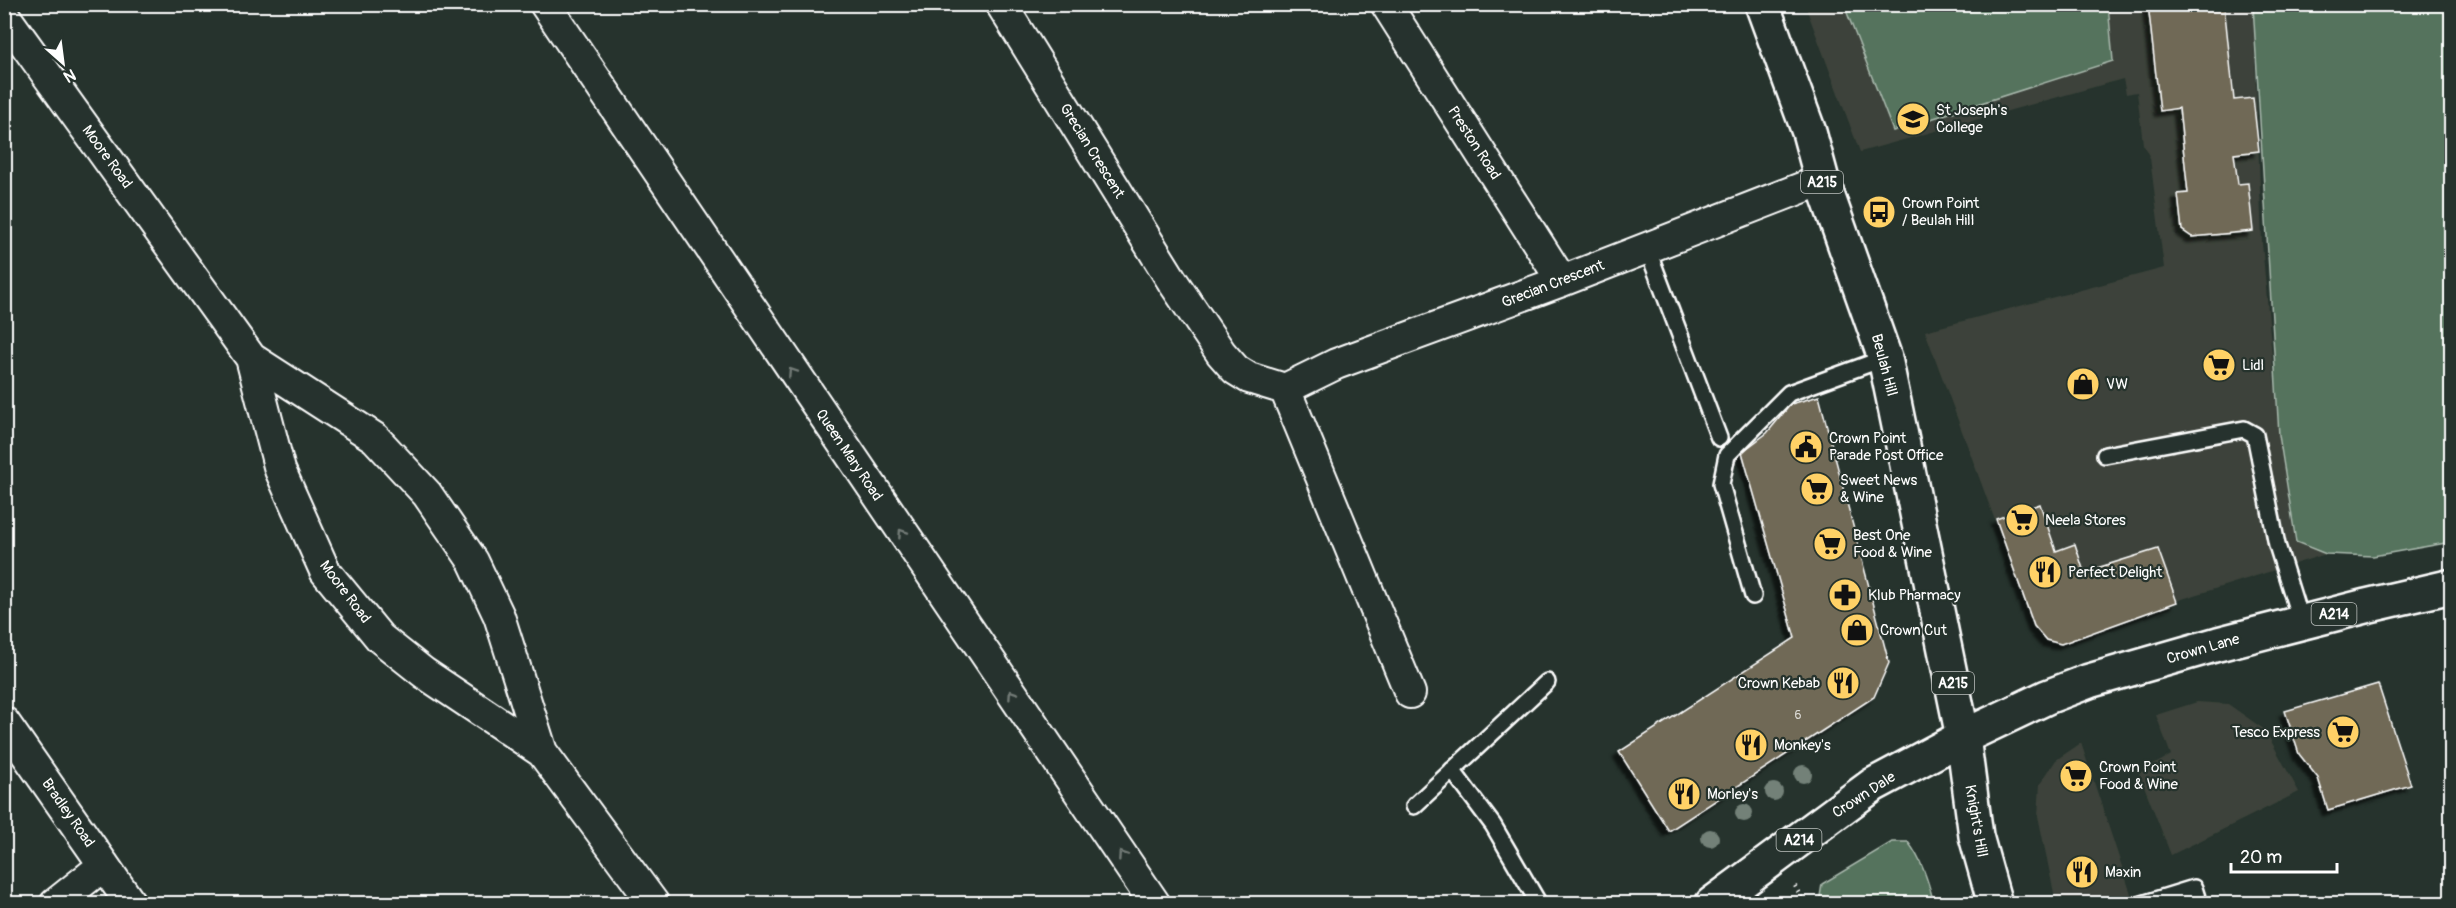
<svg xmlns="http://www.w3.org/2000/svg" width="2456" height="908" font-family="Pangolin,sans-serif">
	<style>
		.built { fill: #3c433a }
		.green { fill: #54735d; stroke: #aab9ae; stroke-width: 1.5 }
		.building { fill: #6f6957; stroke: #fff; stroke-width: 1.5; filter: url(#shadow) }
		.lines { fill: none; stroke-linecap: round; stroke-linejoin: round }
		.lane-casing { stroke: #fff; stroke-width: 20 }
		.street-casing { stroke: #fff; stroke-width: 34 }
		.primary-casing { stroke: #fff; stroke-width: 38 }
		.path { stroke: #fff; stroke-width: 4; stroke-dasharray: 1.5 4.5; stroke-linecap: butt }
		.lane { stroke: #26332d; stroke-width: 15 }
		.street { stroke: #26332d; stroke-width: 30 }
		.primary { stroke: #26332d; stroke-width: 33 }
		.tree { fill: #738178 }
		.oneway { stroke: #727a76 }
		.labels { text-anchor: middle; dominant-baseline: central; stroke-width: 4.5; stroke-linejoin: round; paint-order: stroke }
		.number-label { font-size: 12px; fill: #dbdad5 }
		.shield { fill: #26332d; stroke: #bec2c0; stroke-width: 1.5 }
		.shield-label { font-size: 14px; font-weight: bold; fill: #fff }
		.poi-label { font-size: 15px; fill: #fff; stroke: #26332d; text-anchor: start }
		.street-label { font-size: 15px; fill: #fff; stroke: #26332d }
	</style>
	<defs>
		<filter id="shadow"><feDropShadow dx="-5.5" dy="5.5" stdDeviation="1.5" flood-color="#0009"/></filter>
	</defs>
	<rect width="100%" height="100%" fill="#26332d"/>
	<filter id="ink" filterUnits="userSpaceOnUse"><feTurbulence type="fractalNoise" baseFrequency=".0167" numOctaves="2"/><feDisplacementMap in="SourceGraphic" scale="12" xChannelSelector="R" yChannelSelector="G"/><feConvolveMatrix kernelMatrix="1 2 1 2 8 2 1 2 1" color-interpolation-filters="sRGB"/></filter>
	<g filter="url(#ink)">
		<!-- built -->
		<path class="built" d="M1805 5H2253L2262 243 2279 435 2295 542 2326 554 2163 605 2061 644 2046 640 2034 626 1925 331 2164 268 2150 158 2143 144 2137 92 2126 94 2123 79 1860 152Z
			M2197 702 2228 704 2265 730 2299 792 2171 855 2139 773 2171 755 2156 715Z
			M2081 743 2134 903H2056L2038 816 2040 784 2056 760Z"/>
		<!-- green -->
		<path class="green" d="M1844 5H2108L2113 61 1893 131Z
			M2253 5H2451V542L2373 556 2326 554 2296 542 2279 435Z
			M1892 842H1908C1922 860 1928 881 1934 903H1819L1822 884Z"/>
		<!-- building -->
		<path class="building" d="M2148 4H2224L2234 100 2253 98 2259 151 2234 154 2238 184 2248 183 2253 231 2192 237 2182 230 2178 194 2188 193 2179 108 2160 111Z
			M1819 396 1889 663 1874 697 1669 831 1619 752 1795 638 1742 452 1767 433 1791 404Z
			M2040 504 2056 551 2075 544 2084 572 2158 549 2177 602 2061 644 2046 640 2034 626 1996 519Z
			M2378 684 2411 785 2328 810 2318 778 2299 754 2285 711Z"/>
		<g class="lines">
			<!-- lane casing -->
			<g class="lane-casing">
				<path id="lane" d="M1647 248 1719 438
					M2105 455 2244 429 2255 435 2277 545 2301 622
					M1753 596 1721 484 1727 455 1789 393 1885 358
					M1452 770 1493 825 1539 904
					M1414 806 1547 682
					M2142 904 2194 888 2199 904"/>
			</g>
			<!-- street casing -->
			<g class="street-casing">
				<path id="street" d="M545 4 1155 904
					M1001 4 1173 282 1221 353 1236 370 1249 378 1285 389 1336 364 1562 281 1822 180
					M1386 4 1562 281
					M4 15 251 358 375 438 427 494 473 561 499 616 542 752 424 673 380 638 325 571 280 470 251 358
					M1285 389 1410 693
					M4 722 131 904
					M542 752 654 904
					M55 904 104 865"/>
			</g>
			<!-- primary casing -->
			<g class="primary-casing">
				<path id="primary" d="M1762 4 1809 132 1822 180 1885 358 1963 737 1976 836 1995 904
					M1712 904 1873 785 1963 737 2047 697 2089 681 2218 644 2366 606 2452 586"/>
			</g>
			<!-- path -->
			<path class="path" d="M1795 886 1805 904"/>
			<!-- lane -->
			<use href="#lane" class="lane"/>
			<!-- street -->
			<use href="#street" class="street"/>
			<!-- primary -->
			<use href="#primary" class="primary"/>
		</g>
		<!-- trees -->
		<g class="tree">
			<circle cx="1803" cy="774" r="9"/>
			<circle cx="1774" cy="792" r="9"/>
			<circle cx="1744" cy="813" r="9"/>
			<circle cx="1710" cy="838" r="9"/>
		</g>
		<!-- one-way arrows -->
		<defs><path id="oneway-chevron" d="M-2-3.5L2.5 0L-2 3.5" fill="none" stroke-width="1.6" stroke-linecap="round" stroke-linejoin="round" transform="scale(1.5)"/></defs>
		<g class="oneway">
			<use href="#oneway-chevron" transform="translate(792 372) rotate(-124)"/>
			<use href="#oneway-chevron" transform="translate(902 533) rotate(-124)"/>
			<use href="#oneway-chevron" transform="translate(1012 694) rotate(-124)"/>
			<use href="#oneway-chevron" transform="translate(1122 855) rotate(-124)"/>
		</g>
	</g>
	<!-- icons -->
	<defs>
		<g id="school-disc" transform="scale(1.725)"><circle r="9.5" fill="#ffd166" stroke="#26332d"/><path d="M0-5L7-2L0 1L-7-2ZM-4 1L0 2.5L4 1V4Q0 6-4 4Z" fill="#111"/></g>
		<g id="bus-disc" transform="scale(1.725)"><circle r="9.5" fill="#ffd166" stroke="#26332d"/><path d="M-5-6H5V4H4V6H2V4H-2V6H-4V4H-5ZM-3.5-4V0h7V-4ZM-3.5 1.2v1.5H-2V1.2ZM2 1.2v1.5H3.5V1.2Z" fill="#111"/></g>
		<g id="supermarket-disc" transform="scale(1.725)"><circle r="9.5" fill="#ffd166" stroke="#26332d"/><path d="M-6-5.5h2.5l.6 2H6L4.5 2H-2.5L-4.4-4H-6ZM-1.5 3.2a1.3 1.3 0 1 0 .1 0ZM3 3.2a1.3 1.3 0 1 0 .1 0Z" fill="#111"/></g>
		<g id="shop-disc" transform="scale(1.725)"><circle r="9.5" fill="#ffd166" stroke="#26332d"/><path d="M-5-2.5h2.3a2.7 3.5 0 0 1 5.4 0H5L5.5 6h-11ZM-1.5-2.5h3a1.5 2.3 0 0 0-3 0Z" fill="#111"/></g>
		<g id="civic-disc" transform="scale(1.725)"><circle r="9.5" fill="#ffd166" stroke="#26332d"/><path d="M-.6-6.5H3V-4.5H.6V-3L4-1V1h2V6H-6V1h2V-1L-.6-3ZM-1.2 2.5V6h2.4V2.5Z" fill="#111"/></g>
		<g id="restaurant-disc" transform="scale(1.725)"><circle r="9.5" fill="#ffd166" stroke="#26332d"/><path d="M-5-6h1v4h1v-4h1v4h1v-4h1v5L-1.5 .5V6h-2V.5L-5-1ZM5-6V6H3V1.5H1.5Q1.5-4 5-6Z" fill="#111"/></g>
		<g id="pharmacy-disc" transform="scale(1.725)"><circle r="9.5" fill="#ffd166" stroke="#26332d"/><path d="M-2-6h4v4h4v4h-4v4h-4v-4h-4v-4h4Z" fill="#111"/></g>
	</defs>
	<g fill-rule="evenodd">
		<use href="#school-disc" x="1913" y="119"/>
		<use href="#bus-disc" x="1879" y="212"/>
		<use href="#supermarket-disc" x="2219" y="365"/>
		<use href="#shop-disc" x="2083" y="384"/>
		<use href="#civic-disc" x="1806" y="447"/>
		<use href="#supermarket-disc" x="1817" y="489"/>
		<use href="#supermarket-disc" x="2022" y="520"/>
		<use href="#supermarket-disc" x="1830" y="544"/>
		<use href="#restaurant-disc" x="2045" y="572"/>
		<use href="#pharmacy-disc" x="1845" y="595"/>
		<use href="#shop-disc" x="1857" y="630"/>
		<use href="#restaurant-disc" x="1843" y="683"/>
		<use href="#supermarket-disc" x="2343" y="732"/>
		<use href="#restaurant-disc" x="1751" y="745"/>
		<use href="#supermarket-disc" x="2076" y="776"/>
		<use href="#restaurant-disc" x="1684" y="794"/>
		<use href="#restaurant-disc" x="2082" y="872"/>
	</g>
	<g class="labels">
		<!-- number labels -->
		<g class="number-label">
			<text x="1798" y="715">6</text>
		</g>
		<!-- shield labels -->
		<g class="shield">
			<rect x="1801" y="171" width="42" height="22" rx="4.5"/>
			<rect x="2311.5" y="603" width="45" height="22" rx="4.5"/>
			<rect x="1932" y="672" width="42" height="22" rx="4.5"/>
			<rect x="1776.5" y="829" width="45" height="22" rx="4.5"/>
		</g>
		<g class="shield-label">
			<text x="1822" y="182">A215</text>
			<text x="2334" y="614">A214</text>
			<text x="1953" y="683">A215</text>
			<text x="1799" y="840">A214</text>
		</g>
		<!-- poi labels -->
		<g class="poi-label">
			<text x="1936" y="110">St Joseph's<tspan x="1936" dy="17">College</tspan></text>
			<text x="1902" y="203">Crown Point<tspan x="1902" dy="17">/ Beulah Hill</tspan></text>
			<text x="2242" y="365">Lidl</text>
			<text x="2106" y="384">VW</text>
			<text x="1829" y="438">Crown Point<tspan x="1829" dy="17">Parade Post Office</tspan></text>
			<text x="1840" y="480">Sweet News<tspan x="1840" dy="17">&amp; Wine</tspan></text>
			<text x="2045" y="520">Neela Stores</text>
			<text x="1853" y="535">Best One<tspan x="1853" dy="17">Food &amp; Wine</tspan></text>
			<text x="2068" y="572">Perfect Delight</text>
			<text x="1868" y="595">Klub Pharmacy</text>
			<text x="1880" y="630">Crown Cut</text>
			<text x="1820" y="683" text-anchor="end">Crown Kebab</text>
			<text x="2320" y="732" text-anchor="end">Tesco Express</text>
			<text x="1774" y="745">Monkey's</text>
			<text x="2099" y="767">Crown Point<tspan x="2099" dy="17">Food &amp; Wine</tspan></text>
			<text x="1707" y="794">Morley's</text>
			<text x="2105" y="872">Maxin</text>
		</g>
		<!-- street labels -->
		<g class="street-label">
			<text transform="translate(1474 143) rotate(57)">Preston Road</text>
			<text transform="translate(1092 151) rotate(58)">Grecian Crescent</text>
			<text transform="translate(107 157) rotate(54)">Moore Road</text>
			<text transform="translate(1553 284) rotate(-21)">Grecian Crescent</text>
			<text transform="translate(1884 365) rotate(75)">Beulah Hill</text>
			<text transform="translate(849 455) rotate(56)">Queen Mary Road</text>
			<text transform="translate(345 592) rotate(53)">Moore Road</text>
			<text transform="translate(2203 649) rotate(-16)">Crown Lane</text>
			<text transform="translate(1864 795) rotate(-33)">Crown Dale</text>
			<text transform="translate(68 813) rotate(55)">Bradley Road</text>
			<text transform="translate(1976 821) rotate(80)">Knight's Hill</text>
		</g>
	</g>
	<!-- margin -->
	<rect width="2456" height="908" fill="none" stroke="#26332d" stroke-width="24"/>
	<rect x="12" y="12" width="2432" height="884" fill="none" stroke="#fff" stroke-width="2" filter="url(#ink)"/>
	<!-- north arrow -->
	<g transform="translate(63 63) rotate(152)" stroke="#26332d" stroke-width="4.5" paint-order="stroke">
	<path d="M0-4.5L10 22L0 15L-10 22Z" fill="#ffffff"/>
	<text y="-9" font-size="16" font-weight="bold" text-anchor="middle" fill="#ffffff">N</text>
	</g>
	<!-- scale -->
	<path d="M2231 863v9h106v-9" fill="none" stroke="#ffffff" stroke-width="3"/>
	<text x="2240" y="863" font-size="18" fill="#ffffff" stroke="#26332d" stroke-width="4.5" paint-order="stroke">20 m</text>
</svg>
